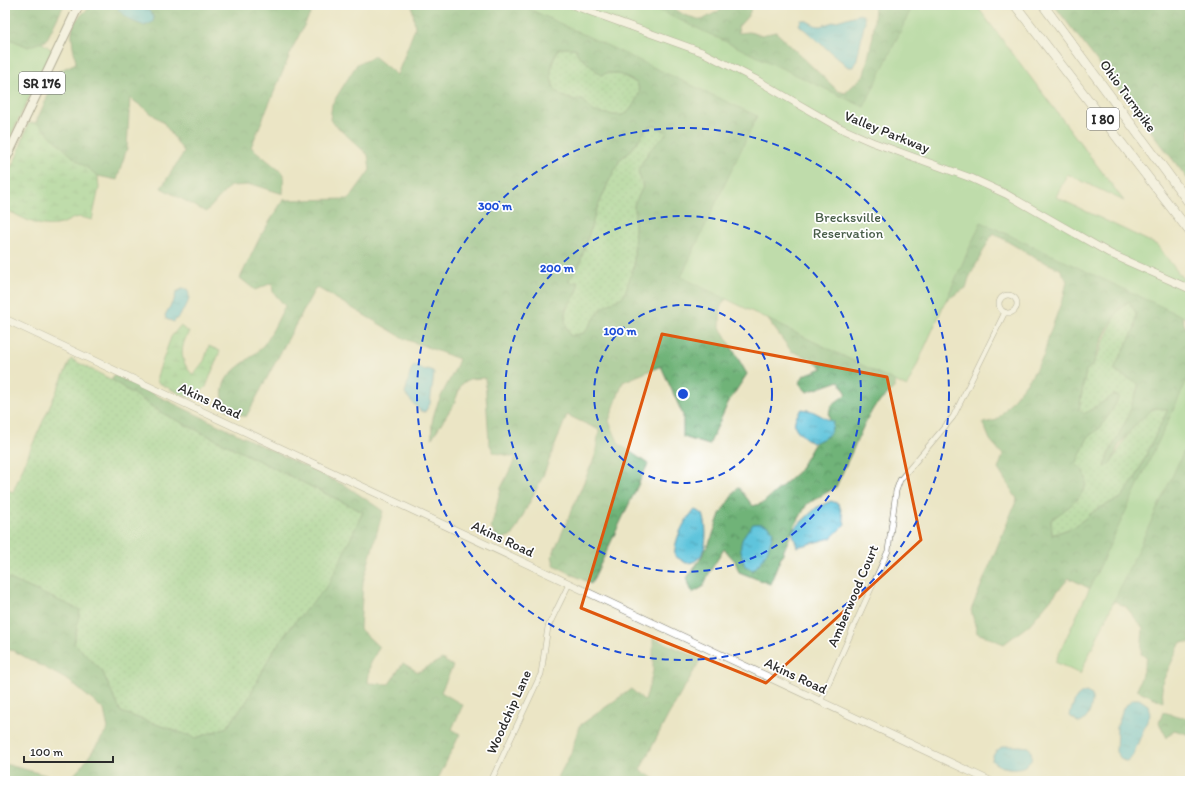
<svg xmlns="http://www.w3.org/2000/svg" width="1195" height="786" font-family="Itim,sans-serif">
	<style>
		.grass { fill: url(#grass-dots); stroke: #5a7e5c }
		.forest { fill: url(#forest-crowns); stroke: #4d6f52; fill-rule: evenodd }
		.wetland { fill: url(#wetland-marsh); stroke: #5a7e5c }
		.park { fill: #8ad18c; stroke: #5a7e5c }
		.water { fill: url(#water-ripples); stroke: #457884 }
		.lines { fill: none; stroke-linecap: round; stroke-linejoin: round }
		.street-casing { stroke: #6e6c61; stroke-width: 6 }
		.secondary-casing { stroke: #6e6c61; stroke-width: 8 }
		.primary-casing { stroke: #6e6c61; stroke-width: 10 }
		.highway-casing { stroke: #6e6c61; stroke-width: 10 }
		.street { stroke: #fff; stroke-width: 5 }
		.secondary { stroke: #fff; stroke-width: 7 }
		.primary { stroke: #fff; stroke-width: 8 }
		.highway { stroke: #fff; stroke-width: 9 }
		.marked { fill: none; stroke: #df570e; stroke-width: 3; stroke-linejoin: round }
		.ring { fill: none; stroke: #1d4ed8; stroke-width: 2; stroke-dasharray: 7 5 }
		.labels { text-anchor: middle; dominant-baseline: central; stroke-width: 3.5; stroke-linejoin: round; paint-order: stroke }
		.shield { fill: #fff; stroke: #6b6b6b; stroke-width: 1 }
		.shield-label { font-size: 13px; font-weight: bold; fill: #2b2b2b }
		.street-label { font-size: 14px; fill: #2b2b2b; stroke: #fff }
		.park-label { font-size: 14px; fill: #485d48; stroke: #fff }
		.centre { fill: #1d4ed8; stroke: #fff; stroke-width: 2 }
		.ring-label { font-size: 12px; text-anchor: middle; font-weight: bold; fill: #1d4ed8; stroke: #fff; stroke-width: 3.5; stroke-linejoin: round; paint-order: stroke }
	</style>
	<defs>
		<pattern id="grass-dots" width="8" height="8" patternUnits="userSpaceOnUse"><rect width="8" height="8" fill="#8ad18c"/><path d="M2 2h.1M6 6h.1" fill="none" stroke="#71aa73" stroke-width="1.8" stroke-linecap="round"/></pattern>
		<pattern id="forest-crowns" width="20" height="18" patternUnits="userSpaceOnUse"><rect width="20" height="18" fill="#6fb378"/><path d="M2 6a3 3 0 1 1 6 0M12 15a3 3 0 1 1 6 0" fill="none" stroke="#5b9263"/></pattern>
		<pattern id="wetland-marsh" width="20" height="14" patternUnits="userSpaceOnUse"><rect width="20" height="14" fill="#8ad18c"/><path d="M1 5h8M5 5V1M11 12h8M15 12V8" fill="none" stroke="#71aa73"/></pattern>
		<pattern id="water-ripples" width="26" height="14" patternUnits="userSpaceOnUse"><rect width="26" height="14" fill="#5fc4dc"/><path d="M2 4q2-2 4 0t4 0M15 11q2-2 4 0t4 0" fill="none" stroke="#4f9fb3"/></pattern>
	</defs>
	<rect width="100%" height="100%" fill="#fff"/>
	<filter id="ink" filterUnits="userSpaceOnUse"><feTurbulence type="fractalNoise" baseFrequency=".025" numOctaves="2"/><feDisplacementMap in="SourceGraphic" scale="8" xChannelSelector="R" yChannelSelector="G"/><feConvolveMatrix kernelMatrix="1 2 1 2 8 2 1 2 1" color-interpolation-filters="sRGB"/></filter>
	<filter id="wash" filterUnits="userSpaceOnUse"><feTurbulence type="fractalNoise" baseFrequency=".012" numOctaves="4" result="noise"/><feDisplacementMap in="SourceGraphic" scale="16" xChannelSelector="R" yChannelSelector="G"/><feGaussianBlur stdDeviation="0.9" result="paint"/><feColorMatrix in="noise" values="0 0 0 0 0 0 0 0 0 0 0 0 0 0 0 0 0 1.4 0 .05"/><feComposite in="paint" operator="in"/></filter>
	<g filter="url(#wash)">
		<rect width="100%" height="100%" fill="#ebe5c5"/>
		<!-- grass -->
		<path class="grass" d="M559 48H575L578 55 601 75C614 69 625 77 637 83L640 92C626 122 624 116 594 112L583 100C549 102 544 73 559 48Z
			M655 125 667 133 650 150 638 170 643 187 634 205 635 222 634 266 624 296 602 308 584 333 570 336C562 317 563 311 576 295L573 283 567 281 579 266 596 211 609 181 621 158 629 153 648 127Z
			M1129 301 1136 313 1135 328 1115 367 1116 372 1139 384 1127 419 1108 455 1105 467C1112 464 1124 440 1130 431 1137 422 1145 415 1154 408L1168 409 1135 479 1121 498 1097 509 1074 527 1052 535 1051 520 1078 499 1085 474 1076 464 1088 437 1101 427 1115 405 1119 396 1114 395 1084 414 1079 409 1086 370 1093 365 1116 314Z
			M71 359 112 380 162 413 363 512 332 581 294 623 273 651 247 701 227 727 196 738 121 712 102 671 74 643 80 610 5 577V489L13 492 31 448Z"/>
		<!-- forest -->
		<path class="forest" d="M5 5H64L46 41 28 47 5 37Z
			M94 5H120L119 10 132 21 149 9 145 5H315L294 45 251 147 284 174 283 194 255 185 230 186 206 212 161 188 184 152 163 122 130 98 127 148 117 180 98 176 76 160 36 122 59 71 76 63C71 33 65 24 94 5Z
			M412 5H555L1176 300 1190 340V643L1181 642 1162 683 1163 702 1137 690 1147 657 1141 654 1143 628 1126 607 1069 578 1029 625 1004 644 977 633 971 610 1017 499 998 469 1003 455 990 440 983 423 997 420 1031 377 1044 355 1049 335 1064 295 1067 281 1060 269 1037 259 993 233 969 278 966 288 922 315 897 368 895 387 874 407 864 425 836 487 807 504 792 531 770 584 739 572 735 561 724 549 709 573 703 587 692 593 687 578 701 558 712 537 720 514 738 487 753 506 763 503 798 472 816 441 831 429C828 406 827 408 847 394L839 381 807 392 799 383 804 375 823 368 811 359 791 351 758 306 734 287 721 306 720 327 747 374 728 403 709 445 683 437V415L661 366 623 382 609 421 619 444 648 464 591 584 554 565 552 556 595 456 599 430 567 415 543 476 513 535 499 540 491 528 501 488 516 457 494 453 489 443 485 378 469 379 461 385 454 404 432 438C428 408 450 385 459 359L405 339 316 287 246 417 225 409C214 374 240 369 260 349 270 339 278 318 285 306L273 292 272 283 255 290 240 278 260 237 283 200 349 199 370 170 368 155 330 120 332 104 357 64 374 56 397 75 415 28ZM559 48H575L578 55 601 75C614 69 625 77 637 83L640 92C626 122 624 116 594 112L583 100C549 102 544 73 559 48ZM655 125 667 133 650 150 638 170 643 187 634 205 635 222 634 266 624 296 602 308 584 333 570 336C554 299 581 305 578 281L573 283 568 281 579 266 596 211 609 181 621 158 629 153 648 127ZM1129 301 1136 313 1135 328 1115 367 1116 372 1139 384 1127 419 1108 455 1105 467C1113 463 1114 455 1118 447 1128 432 1140 419 1154 408L1168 409 1135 479 1121 498 1097 509 1074 527 1052 535 1051 520C1063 511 1093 493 1085 474 1084 471 1079 467 1076 464L1088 437 1101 427 1115 405 1119 396 1114 395 1084 414 1079 409 1086 370 1093 365C1098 348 1113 310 1129 301Z
			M651 5H670L684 15 702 20 729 5H753L748 16 738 27 739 33 749 32 761 35 776 32 838 91 845 93 864 75 873 36 875 5H941L987 158 646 23Z
			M1054 5H1190V182L1060 13Z
			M114 375 348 487 383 511 363 582 360 629 379 647 370 665 368 683 389 684 403 663 418 672 442 659 453 666 441 692 463 705 452 729 460 734 437 781H5V764L68 781 82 766 108 729 104 710 69 681 14 651 5 649V577L80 610 74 643 102 671 121 712 196 738 227 727 247 701 273 651 294 623 329 584 363 512 162 413 112 380Z
			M653 638 701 659 668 716 640 770 658 781H556L571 753 579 726 631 689 645 701 653 671Z
			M1163 712 1190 719V735L1174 730 1167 738 1159 723Z"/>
		<!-- wetland -->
		<path class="wetland" d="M36 122 76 160 98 176 99 188 92 220C70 213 74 222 56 225 37 228 21 217 5 209V178L17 156 28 124Z
			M180 326 189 332C179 348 180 362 193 375L204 361 209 346 220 351 206 387 195 398 184 396 157 382V376L171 337Z"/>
		<!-- park -->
		<path class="park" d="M521 5H648L864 107 913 5H976L1124 201 1067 174 1056 197 1157 245 1190 288V320L981 222 907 387 681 277 757 116Z
			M5 37 28 47 41 42 52 50 5 148Z
			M1190 374V438L1080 674 1055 662Z"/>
		<!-- water -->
		<path class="water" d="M120 5H145L154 17 153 22 145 26 132 21 118 10Z
			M860 14 864 16 865 21 857 59 853 67H848L799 25 801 20C808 19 812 26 820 26Z
			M182 289H187C194 301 181 313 174 322L166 319 165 315 175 298 176 292Z
			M414 365 424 370 428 369 433 371 434 374 430 404 425 412 420 411 405 394 410 372Z
			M802 409 812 411 833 422C832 436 824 439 812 443 797 431 787 426 802 409Z
			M831 501 839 504 845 524 831 538 797 547 792 531 816 508Z
			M695 510 703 514C708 529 709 564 686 563L675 556C673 542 685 518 695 510Z
			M753 524C761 523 769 524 773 531 771 545 764 561 753 570L745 566C738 547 739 539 753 524Z
			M1086 692 1092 695C1093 705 1089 721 1079 723L1070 716C1072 706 1075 694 1086 692Z
			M1133 699H1139L1148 705 1150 714 1133 755 1128 762 1122 760 1116 752 1117 727 1123 708Z
			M1003 746H1020L1029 747C1042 770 1006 774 992 761 992 754 997 750 1003 746Z"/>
	</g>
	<g filter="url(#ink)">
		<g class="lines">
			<!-- street casing -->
			<g class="street-casing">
				<path id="street" d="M999 304a9 9 0 1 1 18 0a9 9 0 1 1-18 0Z
					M820 702 888 551 896 491 900 480 953 417 1005 312
					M491 781 541 674 548 627 569 584"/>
			</g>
			<!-- secondary casing -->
			<g class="secondary-casing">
				<path id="secondary" d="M572 5 702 52 755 79 838 127 872 142 971 178 1006 194 1111 254 1190 289
					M5 319 990 781"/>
			</g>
			<!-- primary casing -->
			<g class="primary-casing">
				<path id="primary" d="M5 161 79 5"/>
			</g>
			<!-- highway casing -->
			<g class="highway-casing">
				<path id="highway" d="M1015 5 1190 232
					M1043 5 1190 204"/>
			</g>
			<!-- street -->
			<use href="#street" class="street"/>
			<!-- secondary -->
			<use href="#secondary" class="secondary"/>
			<!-- primary -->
			<use href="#primary" class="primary"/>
			<!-- highway -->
			<use href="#highway" class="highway"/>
		</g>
	</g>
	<!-- marked area -->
	<path d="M0 0H1195V786H0ZM662 334 887 377 921 540 766 683 581 608Z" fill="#ebe5c5" fill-opacity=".55" fill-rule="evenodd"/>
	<path class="marked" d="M662 334 887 377 921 540 766 683 581 608Z"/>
	<!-- distance rings -->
	<g class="ring">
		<circle cx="683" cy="394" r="89"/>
		<circle cx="683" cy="394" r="178"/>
		<circle cx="683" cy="394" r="266"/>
	</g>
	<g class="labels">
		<!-- shield labels -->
		<g class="shield">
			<rect x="19" y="72" width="46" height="22" rx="3"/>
			<rect x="1087" y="108" width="32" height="22" rx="3"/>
		</g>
		<g class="shield-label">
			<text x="42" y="83">SR 176</text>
			<text x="1103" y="119">I 80</text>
		</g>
		<!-- street labels -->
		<g class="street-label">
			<text transform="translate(1128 96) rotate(54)">Ohio Turnpike</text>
			<text transform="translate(887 132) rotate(22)">Valley Parkway</text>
			<text transform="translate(210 401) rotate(25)">Akins Road</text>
			<text transform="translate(503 539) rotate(25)">Akins Road</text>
			<text transform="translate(853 596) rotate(-67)">Amberwood Court</text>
			<text transform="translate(796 676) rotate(25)">Akins Road</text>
			<text transform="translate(509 712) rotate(-66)">Woodchip Lane</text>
		</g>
		<!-- park labels -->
		<g class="park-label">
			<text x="848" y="217">Brecksville<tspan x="848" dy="16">Reservation</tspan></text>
		</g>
	</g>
	<circle cx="683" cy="394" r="6" class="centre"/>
	<g class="ring-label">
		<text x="495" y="210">300 m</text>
		<text x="557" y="272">200 m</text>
		<text x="620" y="335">100 m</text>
	</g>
	<!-- margin -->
	<rect width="1195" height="786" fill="none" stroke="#fff" stroke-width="20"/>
	<!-- scale -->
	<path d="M24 756v6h89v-6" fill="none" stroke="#2b2b2b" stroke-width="2"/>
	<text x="30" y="756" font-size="12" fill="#2b2b2b" stroke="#ffffff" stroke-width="3" paint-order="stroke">100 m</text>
</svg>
